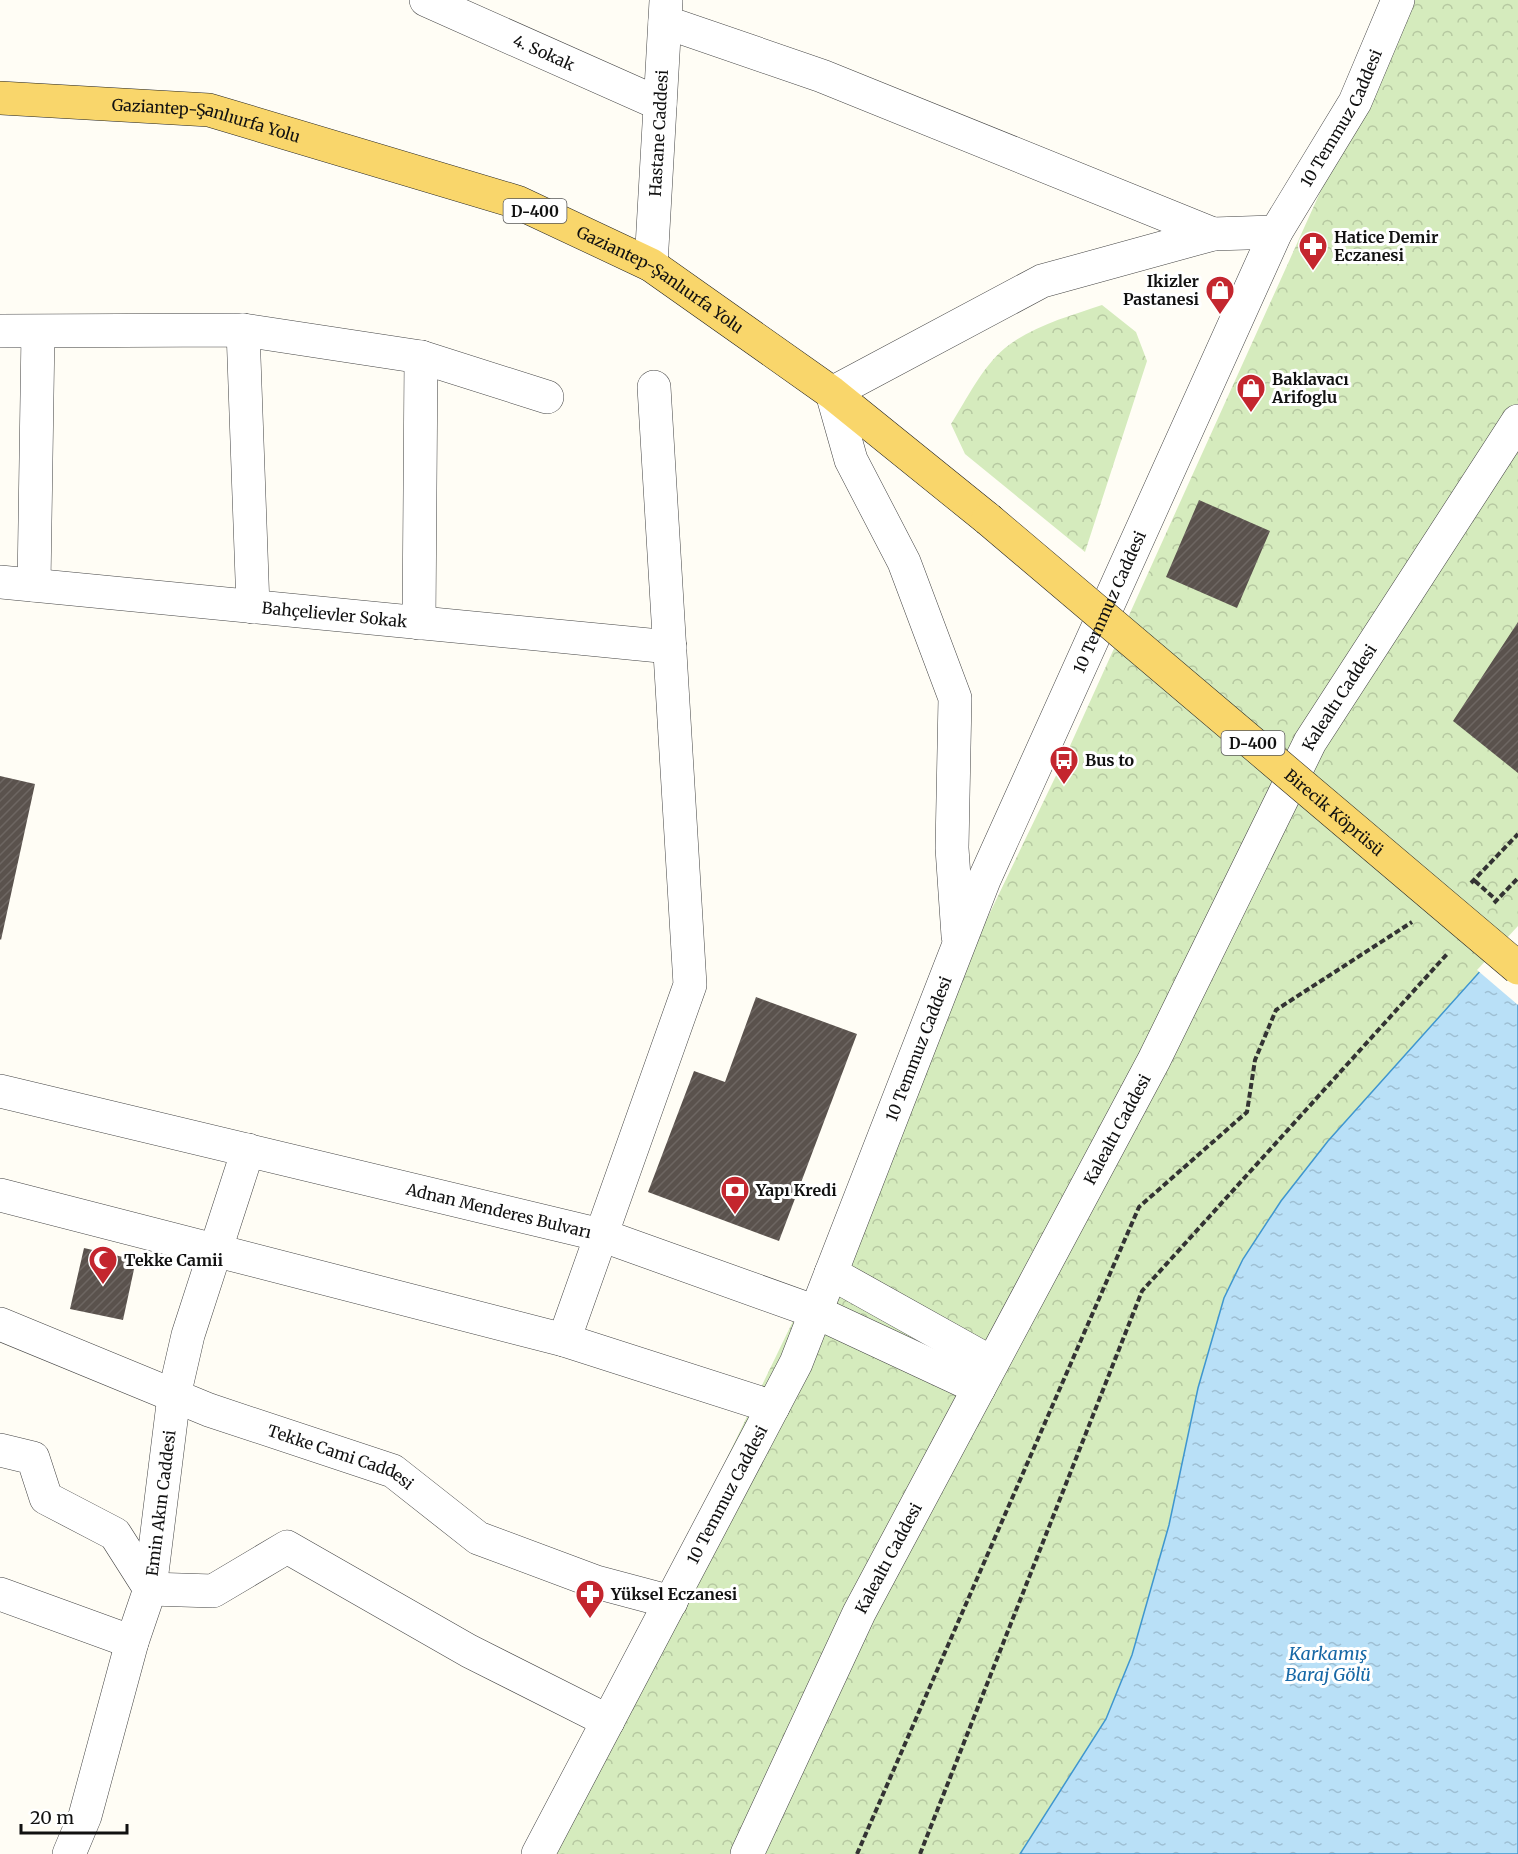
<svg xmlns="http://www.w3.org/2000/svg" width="1518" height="1854" font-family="Merriweather,serif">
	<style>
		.park { fill: url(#park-crowns) }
		.water { fill: url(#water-ripples); stroke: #3f96cf; stroke-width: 1.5 }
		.pier { fill: #fffdf5 }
		.building { fill: url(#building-hatch) }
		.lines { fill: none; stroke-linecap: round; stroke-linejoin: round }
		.minor-casing { stroke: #444; stroke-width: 34 }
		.major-casing { stroke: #222; stroke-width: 34 }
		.path { stroke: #333; stroke-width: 4; stroke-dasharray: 6 3; stroke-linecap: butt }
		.minor { stroke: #fff; stroke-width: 33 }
		.major { stroke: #f9d66b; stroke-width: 33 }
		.major-bridge-casing { stroke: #222; stroke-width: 34; stroke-linecap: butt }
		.major-bridge { stroke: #f9d66b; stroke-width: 33 }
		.labels { text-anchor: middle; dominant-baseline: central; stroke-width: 6; stroke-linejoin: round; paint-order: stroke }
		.shield { fill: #fff; stroke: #585858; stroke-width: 1.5 }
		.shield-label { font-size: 15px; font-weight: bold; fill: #111 }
		.street-label { font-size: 16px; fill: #111; stroke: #fff }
		.poi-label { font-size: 16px; font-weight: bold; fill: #111; stroke: #fff; text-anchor: start }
		.water-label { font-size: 18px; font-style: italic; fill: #1768a6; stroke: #fff }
	</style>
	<defs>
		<pattern id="park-crowns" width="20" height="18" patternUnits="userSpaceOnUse" patternTransform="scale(1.5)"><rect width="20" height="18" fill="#d5ebbd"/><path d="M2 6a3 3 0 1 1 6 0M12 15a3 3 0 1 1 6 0" fill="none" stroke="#b6c8a1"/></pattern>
		<pattern id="water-ripples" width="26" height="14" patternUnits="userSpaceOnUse" patternTransform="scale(1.5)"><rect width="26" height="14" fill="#b9e0f7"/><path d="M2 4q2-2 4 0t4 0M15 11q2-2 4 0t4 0" fill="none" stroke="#9ebfd3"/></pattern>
		<pattern id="building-hatch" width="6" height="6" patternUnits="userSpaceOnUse" patternTransform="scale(1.5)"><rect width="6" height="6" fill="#5a524d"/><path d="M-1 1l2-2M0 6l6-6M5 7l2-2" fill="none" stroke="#6d6662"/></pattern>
	</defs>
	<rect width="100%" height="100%" fill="#fffdf5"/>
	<!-- park -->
	<path class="park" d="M1407 0H1518V1138L1065 1854H536L1065 757Z
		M1102 305 1136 332 1147 361 1085 552 965 454 951 424C967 399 982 367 1005 348 1032 326 1070 316 1102 305Z"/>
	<!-- water -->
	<path class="water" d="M1518 929V1854H1020L1106 1719 1132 1655 1169 1525 1198 1388 1224 1298 1243 1259 1281 1201 1328 1141Z"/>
	<!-- pier -->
	<path class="pier" d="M1518 926V1005L1477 970Z"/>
	<!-- building -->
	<path class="building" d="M1199 500 1270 531 1237 608 1166 577Z
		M1518 622V773L1453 721Z
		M0 776 35 784 1 940 0 939Z
		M756 997 857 1034 779 1241 648 1192 694 1071 725 1082Z
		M84 1248 136 1260 123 1320 70 1309Z"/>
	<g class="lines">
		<!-- minor casing -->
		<g class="minor-casing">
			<g id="minor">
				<path id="s1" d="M426 0 660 104"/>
				<path d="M665 22 822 76 1213 234"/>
				<path id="s2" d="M651 265 666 1"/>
				<path d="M243 330 253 607"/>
				<path d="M0 331 243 330 421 357 547 397"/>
				<path id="s3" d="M0 582 670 647"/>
				<path d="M34 585 38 332"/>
				<path d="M419 623 421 357"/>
				<path id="s4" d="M958 936 952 848 955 698 904 562 851 460 832 393 1042 281 1213 234 1276 232 1355 102 1398 0"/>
				<path id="s5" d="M0 1091 601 1235 816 1312 979 1388"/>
				<path d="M0 1195 564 1340 773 1407"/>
				<path d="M831 1273 992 1363"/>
				<path id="s6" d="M0 1324 209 1410 393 1471 478 1538 596 1582 671 1602"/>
				<path d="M564 1340 690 985 654 387"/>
				<path d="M0 1450 33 1458 46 1498 115 1534 150 1589 213 1591 287 1547 469 1651 608 1721"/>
				<path d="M0 1594 132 1642"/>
				<path id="s7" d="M69 1854 85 1816 132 1642 150 1589 174 1396 188 1335 248 1150"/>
				<path id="s8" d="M538 1854 796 1363 984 880 1276 232"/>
				<path id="s9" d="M747 1854 859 1613 1154 1060 1310 742 1518 421"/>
			</g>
		</g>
		<!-- major casing -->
		<g class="major-casing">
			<g id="major">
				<path id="s10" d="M0 98 209 110 517 202 651 265 832 393 988 519"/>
			</g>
		</g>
		<!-- path -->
		<path class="path" d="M1475 881 1494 898
			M1471 883 1518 834
			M1494 903 1518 878
			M857 1854 1139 1207 1247 1112 1255 1060 1276 1010 1412 922
			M920 1854 1142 1291 1448 953"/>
		<!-- minor -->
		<use href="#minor" class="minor"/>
		<!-- major -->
		<use href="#major" class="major"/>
		<!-- major-bridge casing -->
		<g class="major-bridge-casing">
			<g id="major-bridge">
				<path id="s11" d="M988 519 1518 968"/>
			</g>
		</g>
		<!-- major-bridge -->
		<use href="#major-bridge" class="major-bridge"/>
	</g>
	<!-- icons -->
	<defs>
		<g id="pharmacy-pin" transform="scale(1.5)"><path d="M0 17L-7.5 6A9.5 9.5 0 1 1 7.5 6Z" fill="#c4262e" stroke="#fff"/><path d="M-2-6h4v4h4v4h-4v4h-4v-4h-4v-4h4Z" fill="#fff"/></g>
		<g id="shop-pin" transform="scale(1.5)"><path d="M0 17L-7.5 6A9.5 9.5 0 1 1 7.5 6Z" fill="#c4262e" stroke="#fff"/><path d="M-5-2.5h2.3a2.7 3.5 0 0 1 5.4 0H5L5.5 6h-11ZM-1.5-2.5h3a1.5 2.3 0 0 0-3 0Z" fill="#fff"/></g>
		<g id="bus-pin" transform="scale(1.5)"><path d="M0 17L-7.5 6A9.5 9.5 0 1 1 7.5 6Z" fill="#c4262e" stroke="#fff"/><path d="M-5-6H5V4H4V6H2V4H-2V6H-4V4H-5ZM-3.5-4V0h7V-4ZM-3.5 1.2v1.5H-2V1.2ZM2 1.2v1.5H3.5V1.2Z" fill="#fff"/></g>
		<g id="bank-pin" transform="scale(1.5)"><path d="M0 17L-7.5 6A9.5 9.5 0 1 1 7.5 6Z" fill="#c4262e" stroke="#fff"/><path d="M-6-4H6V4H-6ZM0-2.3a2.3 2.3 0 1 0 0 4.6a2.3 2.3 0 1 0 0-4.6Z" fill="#fff"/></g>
		<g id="mosque-pin" transform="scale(1.5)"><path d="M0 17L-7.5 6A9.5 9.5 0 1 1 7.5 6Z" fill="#c4262e" stroke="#fff"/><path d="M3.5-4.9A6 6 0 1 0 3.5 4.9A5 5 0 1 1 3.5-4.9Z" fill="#fff"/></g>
	</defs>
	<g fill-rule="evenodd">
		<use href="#pharmacy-pin" x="1313" y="246"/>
		<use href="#shop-pin" x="1220" y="290"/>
		<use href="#shop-pin" x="1251" y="388"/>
		<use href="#bus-pin" x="1064" y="760"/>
		<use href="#bank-pin" x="735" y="1190"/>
		<use href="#mosque-pin" x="103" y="1260"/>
		<use href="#pharmacy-pin" x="590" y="1594"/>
	</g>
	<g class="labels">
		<!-- shield labels -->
		<g class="shield">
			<rect x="503.5" y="199" width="63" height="24" rx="4.5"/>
			<rect x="1221.5" y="731" width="63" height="24" rx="4.5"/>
		</g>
		<g class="shield-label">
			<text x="535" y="211">D-400</text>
			<text x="1253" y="743">D-400</text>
		</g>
		<!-- street labels -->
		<g class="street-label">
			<text stroke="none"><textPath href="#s1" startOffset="129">4. Sokak</textPath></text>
			<text stroke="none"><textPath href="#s4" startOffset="1178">10 Temmuz Caddesi</textPath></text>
			<text stroke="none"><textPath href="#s10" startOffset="208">Gaziantep-Şanlıurfa Yolu</textPath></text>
			<text stroke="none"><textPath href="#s2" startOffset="132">Hastane Caddesi</textPath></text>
			<text stroke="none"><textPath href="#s10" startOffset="694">Gaziantep-Şanlıurfa Yolu</textPath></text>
			<text stroke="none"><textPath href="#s8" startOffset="1378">10 Temmuz Caddesi</textPath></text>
			<text stroke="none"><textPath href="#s3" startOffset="336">Bahçelievler Sokak</textPath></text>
			<text stroke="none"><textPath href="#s9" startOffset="1300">Kalealtı Caddesi</textPath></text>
			<text stroke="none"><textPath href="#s11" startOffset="454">Birecik Köprüsü</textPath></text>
			<text stroke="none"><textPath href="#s8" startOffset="892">10 Temmuz Caddesi</textPath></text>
			<text stroke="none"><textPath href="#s9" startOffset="814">Kalealtı Caddesi</textPath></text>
			<text stroke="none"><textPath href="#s5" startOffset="513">Adnan Menderes Bulvarı</textPath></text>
			<text stroke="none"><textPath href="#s6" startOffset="366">Tekke Cami Caddesi</textPath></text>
			<text stroke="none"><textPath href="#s8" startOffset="406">10 Temmuz Caddesi</textPath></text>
			<text stroke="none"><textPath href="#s7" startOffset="364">Emin Akın Caddesi</textPath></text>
			<text stroke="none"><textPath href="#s9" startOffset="328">Kalealtı Caddesi</textPath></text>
		</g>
		<!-- poi labels -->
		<g class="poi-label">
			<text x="1334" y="237">Hatice Demir<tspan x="1334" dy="18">Eczanesi</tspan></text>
			<text x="1199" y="281" text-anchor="end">Ikizler<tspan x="1199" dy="18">Pastanesi</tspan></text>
			<text x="1272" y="379">Baklavacı<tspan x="1272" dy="18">Arifoglu</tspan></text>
			<text x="1085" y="760">Bus to</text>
			<text x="756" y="1190">Yapı Kredi</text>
			<text x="124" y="1260">Tekke Camii</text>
			<text x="611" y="1594">Yüksel Eczanesi</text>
		</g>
		<!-- water labels -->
		<g class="water-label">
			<text x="1328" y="1653">Karkamış<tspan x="1328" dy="21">Baraj Gölü</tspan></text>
		</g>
	</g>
	<!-- scale -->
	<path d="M21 1824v9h106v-9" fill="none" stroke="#111111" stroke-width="3"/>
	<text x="30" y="1824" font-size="18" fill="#111111" stroke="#ffffff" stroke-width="4.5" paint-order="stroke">20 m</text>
</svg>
